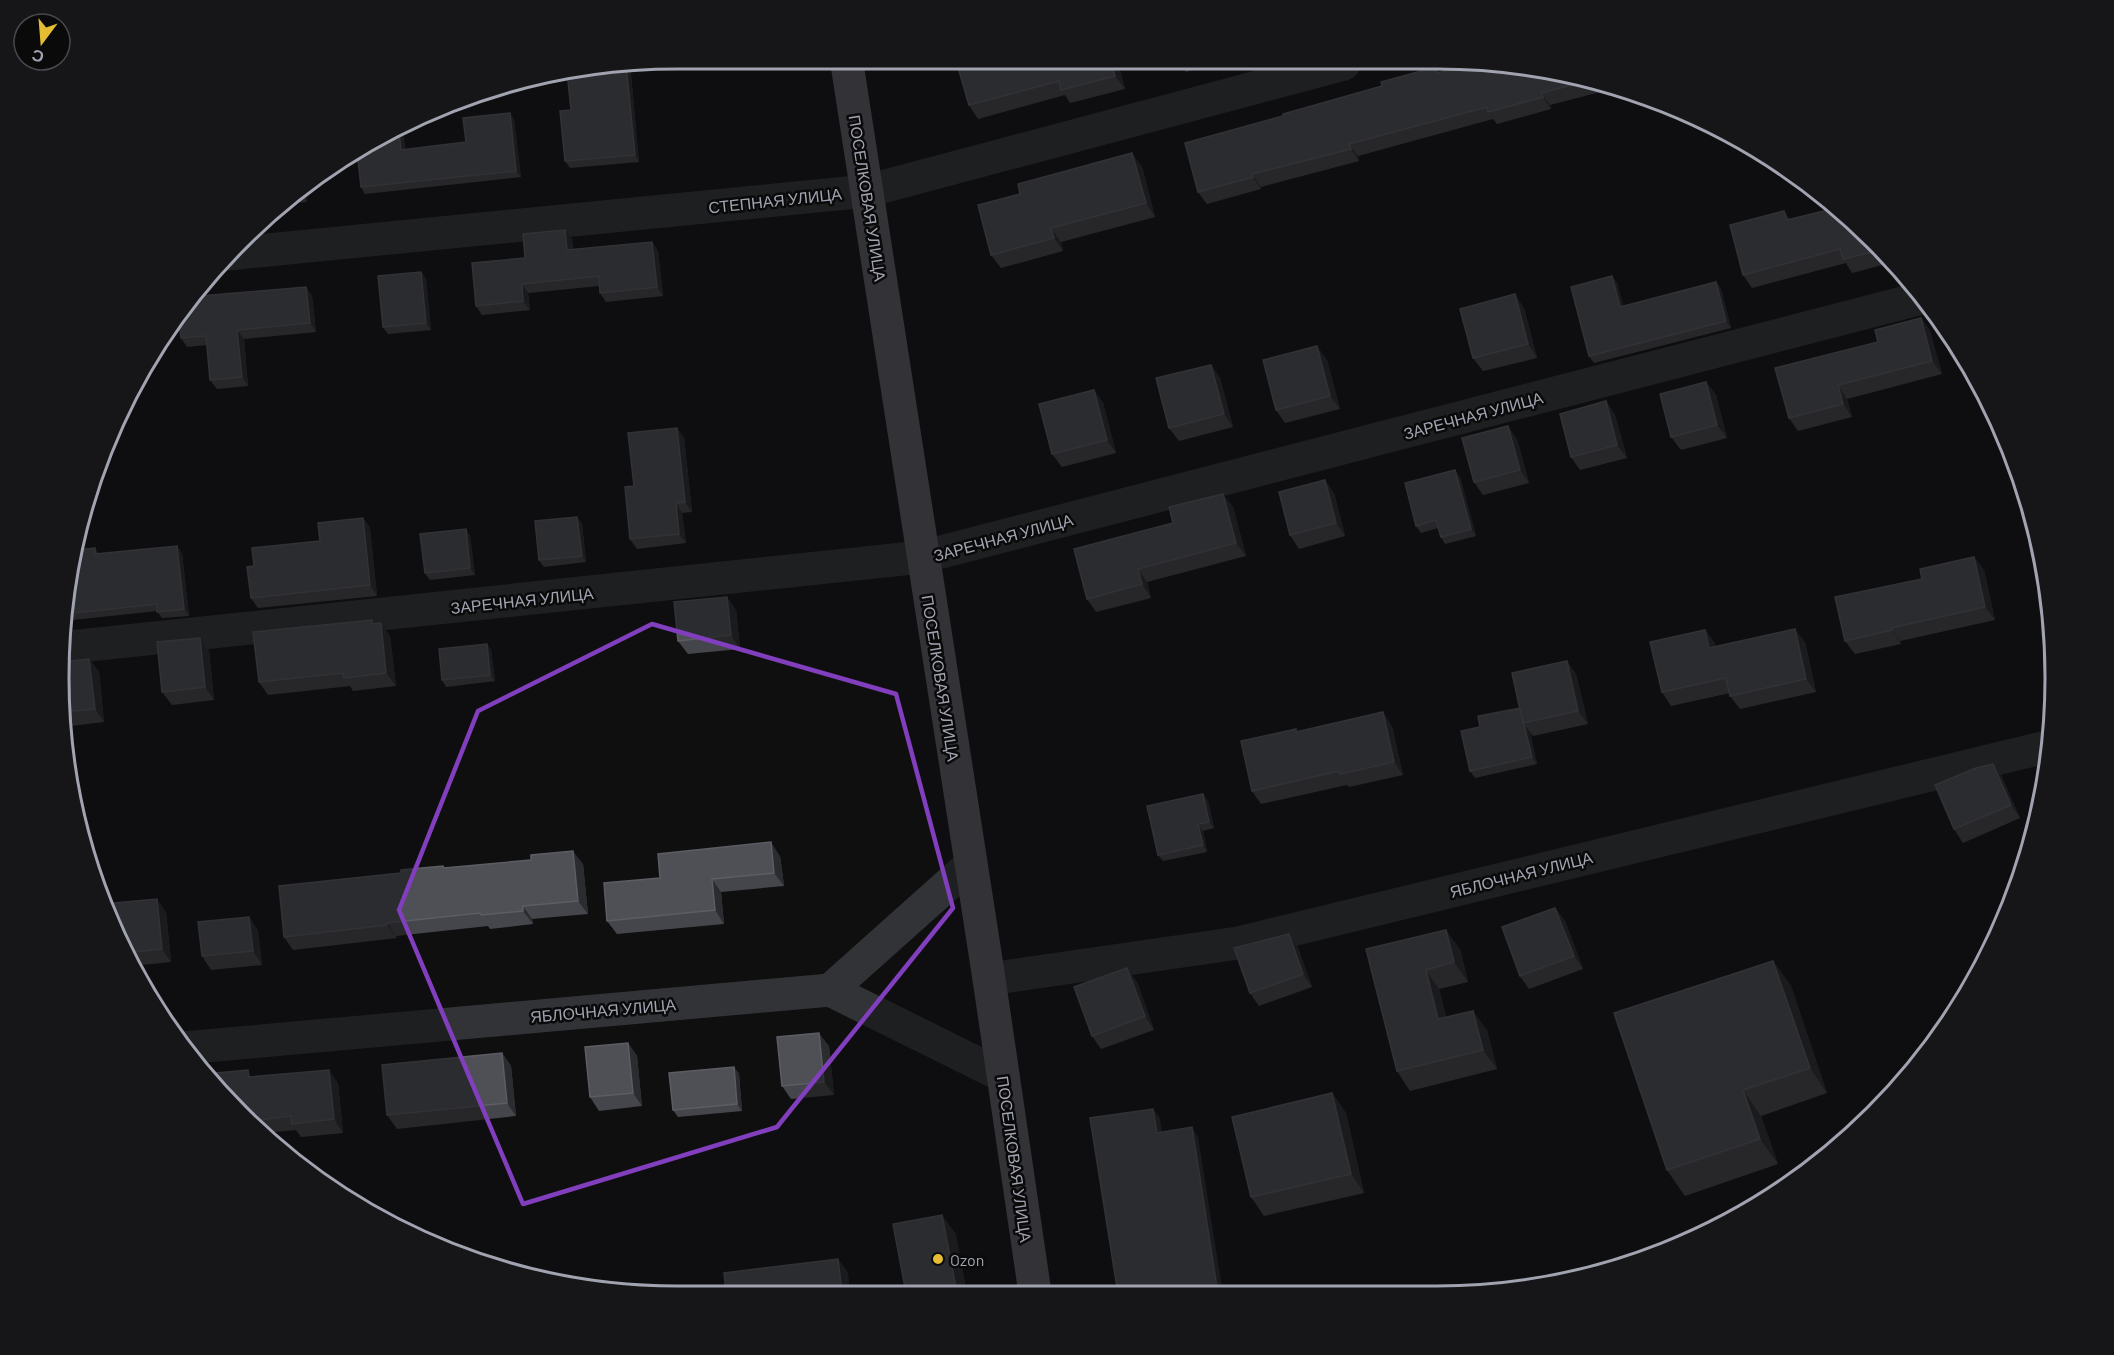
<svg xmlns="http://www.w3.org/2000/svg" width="2114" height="1355" font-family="Barlow,sans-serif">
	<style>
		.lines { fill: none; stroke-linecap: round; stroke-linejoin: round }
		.minor { stroke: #323337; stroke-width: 33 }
		.highway { stroke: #5d5e66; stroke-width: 33 }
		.wall { fill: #45464b }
		.shaded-wall { fill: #2b2c2f }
		.building { fill: #4f5056; stroke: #5c5d64; stroke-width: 1.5 }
		.marked { fill: none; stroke: #813ebd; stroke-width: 4.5; stroke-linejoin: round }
		.poi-dot { fill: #e4bd33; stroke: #0a0a0b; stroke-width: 2 }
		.labels { text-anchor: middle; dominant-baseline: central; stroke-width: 5; stroke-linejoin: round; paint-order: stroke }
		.street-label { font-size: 16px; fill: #a1a4b0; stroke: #0a0a0b }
		.poi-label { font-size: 16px; fill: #a1a4b0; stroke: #0a0a0b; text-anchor: start }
		.rim { fill: none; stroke: #a1a4b0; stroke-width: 3 }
	</style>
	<rect width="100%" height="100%" fill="#0f0f10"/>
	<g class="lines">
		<!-- minor -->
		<path class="minor" d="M228 254 867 191 1344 64
			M60 648 922 557 1922 298
			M989 979 1238 943 2050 746
			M830 990 971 864
			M183 1048 830 990 1003 1076"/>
		<!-- highway -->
		<path class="highway" d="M847 64 989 979 1035 1293"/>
	</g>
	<!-- wall -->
	<path class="wall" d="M596 64H630L639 162 570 168 565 161 571 110Z
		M957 64H1118L1125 89 1070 103 1065 95 978 119 969 105Z
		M1180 64H1218L1186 72Z
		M1517 64 1623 92 1608 96 1604 91 1550 105 1551 109 1497 124 1493 119 1358 156 1359 161 1261 187V189L1207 204 1198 192 1283 116 1382 86 1436 67 1439 72Z
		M510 113 514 120 521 177 365 194 361 187 357 151 403 129 405 149 466 142Z
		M1142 167 1155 217 1061 242 1063 251 1001 268 991 255Z
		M306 186 307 202 284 204Z
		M1836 208 1894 262 1852 273 1846 263 1752 288 1743 275 1790 219Z
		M572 239 573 249 652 242 658 251 663 296 606 302 600 293 599 286 528 293 530 310 482 315 476 306 525 258Z
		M421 272 426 279 431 330 388 334 383 327Z
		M1612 276 1617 283 1623 306 1716 282 1721 289 1731 328 1594 363 1589 356Z
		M306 287 312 296 316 332 244 339 248 386 217 389 210 380 207 345 187 347 181 338Z
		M1524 308 1537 358 1483 371 1473 358Z
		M1921 318 1930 331 1942 374 1847 399 1852 417 1798 431 1789 418 1878 342Z
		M1327 360 1340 409 1285 423 1276 410Z
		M1211 365 1220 378 1233 427 1179 441 1169 428Z
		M1706 382 1716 395 1727 438 1681 450 1671 437Z
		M1094 390 1103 403 1116 453 1062 467 1052 454Z
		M1606 401 1615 415 1627 458 1580 470 1571 457Z
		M684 437 692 512 682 513 686 543 637 549 630 539 634 486Z
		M1517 439 1529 483 1483 495 1474 482Z
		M1460 477 1476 536 1445 544 1441 537 1438 528 1421 533 1416 526Z
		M1334 493 1345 536 1299 549 1290 535Z
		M1233 507 1246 556 1147 582 1151 598 1096 612 1087 599 1173 523Z
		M577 517 582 524 586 562 544 567 539 560Z
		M363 518 370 528 377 596 258 608 251 598 254 566 320 541Z
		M466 529 470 536 475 575 430 580 425 573Z
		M95 548 98 554 182 553 189 616 162 618 157 611 63 621 77 550Z
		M1984 570 1995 620 1900 641 1901 644 1855 654 1845 641Z
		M736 610 740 649 688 654 678 641Z
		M381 623 390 636 396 686 353 691 350 686 268 695 259 682 375 624Z
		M1705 630 1715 643V646L1805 642 1816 692 1740 709 1730 696V693L1671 706 1662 692Z
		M200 638 209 651 214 700 172 705 162 692Z
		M487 644 491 650 495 681 446 687 442 680Z
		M89 659 99 672 104 722 63 727 61 662Z
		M1576 674 1588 724 1533 736 1530 732 1537 764 1475 778 1470 771 1480 727 1520 708Z
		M1392 726 1403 775 1349 787 1347 785 1261 804 1252 791 1296 729 1297 731Z
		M1993 764 2002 777 2020 818 1963 843 1954 829Z
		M1208 801 1214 828 1203 831 1207 852 1163 861 1158 855Z
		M780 856 784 886 721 892 724 924 617 934 607 921 660 878Z
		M583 864 588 914 532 919 533 924 490 929 488 926 396 936 397 938 293 950 284 937 401 873 443 866 445 868Z
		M105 904 166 912 171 962 131 966 122 951Z
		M1555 908 1565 921 1583 969 1529 989 1520 976Z
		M249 917 258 931 262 965 211 970 202 956Z
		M1289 934 1298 948 1312 987 1259 1006 1250 993Z
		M1366 949H1460L1468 982 1439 989 1446 1017 1487 1030 1497 1069 1410 1091 1397 1071Z
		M1773 961 1791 986 1827 1093 1761 1116 1778 1164 1685 1196 1667 1170Z
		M1137 982 1154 1030 1101 1049 1092 1036Z
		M628 1043 637 1056 642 1106 599 1111 590 1097Z
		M829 1046 834 1095 791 1099 782 1086Z
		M502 1053 511 1066 516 1116 397 1129 387 1115Z
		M734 1067 739 1074 742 1111 678 1117 673 1110Z
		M253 1077 338 1083 343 1133 301 1137 296 1130 263 1133 212 1086Z
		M1332 1093 1346 1113 1364 1193 1264 1216 1251 1197Z"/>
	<!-- shaded-wall -->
	<path class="shaded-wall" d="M626 64H630L639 162 635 155Z
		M1112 64H1118L1125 89 1115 76Z
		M1541 93 1550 105 1551 109 1543 97Z
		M510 113 514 120 521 177 516 171Z
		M403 129 405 156 401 150 399 131Z
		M1349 144 1358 156 1359 161 1351 149Z
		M1132 153 1142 167 1155 217 1146 203Z
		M1252 174 1261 187V189L1253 177Z
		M306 186 307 202 303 195 302 189Z
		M1784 211 1794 224 1787 220Z
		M1051 228 1061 242 1063 251 1054 238Z
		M565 230 572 239 574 259 567 250Z
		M652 242 658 251 663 296 657 287Z
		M421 272 426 279 431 330 426 323Z
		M1612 276 1617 283 1625 314 1620 307Z
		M1716 282 1721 289 1731 328 1726 321Z
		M522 284 528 293 530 310 523 301Z
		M306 287 312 296 316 332 310 323Z
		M1515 294 1524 308 1537 358 1528 344Z
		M1921 318 1930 331 1942 374 1932 361Z
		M237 330 244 339 248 386 242 377Z
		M1317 346 1327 360 1340 409 1330 396Z
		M1211 365 1220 378 1233 427 1224 414Z
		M1706 382 1716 395 1727 438 1717 425Z
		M1838 385 1847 399 1852 417 1843 404Z
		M1094 390 1103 403 1116 453 1107 440Z
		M1606 401 1615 415 1627 458 1617 445Z
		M1508 426 1517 439 1529 483 1520 470Z
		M677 428 684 437 692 512 685 502Z
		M1455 470 1460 477 1476 536 1471 529Z
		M1325 480 1334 493 1345 536 1336 523Z
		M1223 494 1233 507 1246 556 1236 543Z
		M676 503 682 513 686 543 679 534Z
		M577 517 582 524 586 562 582 556Z
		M363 518 370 528 377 596 370 585Z
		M466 529 470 536 475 575 470 568Z
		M177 546 182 553 189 616 184 609Z
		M1974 557 1984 570 1995 620 1985 607Z
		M1138 569 1147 582 1151 598 1142 584Z
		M727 597 736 610 740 649 731 635Z
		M381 623 390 636 396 686 386 673Z
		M1891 628 1900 641 1901 644 1892 630Z
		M1795 629 1805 642 1816 692 1806 679Z
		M1705 630 1715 643 1719 661 1709 648Z
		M200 638 209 651 214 700 205 687Z
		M487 644 491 650 495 681 490 675Z
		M89 659 99 672 104 722 95 709Z
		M1567 661 1576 674 1588 724 1578 711Z
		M1383 712 1392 726 1403 775 1394 762Z
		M1525 725 1530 732 1537 764 1532 757Z
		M1993 764 2002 777 2020 818 2011 805Z
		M1203 794 1208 801 1214 828 1209 822Z
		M1198 824 1203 831 1207 852 1203 845Z
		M771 842 780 856 784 886 774 873Z
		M573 851 583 864 588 914 578 901Z
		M712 879 721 892 724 924 715 910Z
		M157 899 166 912 171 962 162 949Z
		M523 906 532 919 533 924 523 911Z
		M1555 908 1565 921 1583 969 1574 956Z
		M249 917 258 931 262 965 253 951Z
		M387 923 396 936 397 938 387 925Z
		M1446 930 1460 949 1468 982 1454 962Z
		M1289 934 1298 948 1312 987 1303 974Z
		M1773 961 1791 986 1827 1093 1810 1068Z
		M1127 968 1137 982 1154 1030 1145 1016Z
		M1426 970 1439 989 1452 1039 1438 1019Z
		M1473 1011 1487 1030 1497 1069 1483 1050Z
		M819 1033 829 1046 834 1095 824 1082Z
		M628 1043 637 1056 642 1106 633 1093Z
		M502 1053 511 1066 516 1116 507 1103Z
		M734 1067 739 1074 742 1111 737 1104Z
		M329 1070 338 1083 343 1133 334 1119Z
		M1743 1090 1761 1116 1778 1164 1760 1139Z
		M1332 1093 1346 1113 1364 1193 1351 1174Z
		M1153 1109 1160 1118 1163 1142 1157 1133Z
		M1192 1127 1198 1137 1223 1294H1218Z
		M942 1215 956 1234 967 1293H957Z
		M838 1259 848 1272 850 1292H842Z"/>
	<!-- building -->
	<path class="building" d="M596 64H626L635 155 565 161 560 111 571 110 567 71Z
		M957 64H1112L1115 76 1061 90 1059 81 969 105Z
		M1471 64H1517L1584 82 1541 93 1543 97 1488 112 1487 107 1349 144 1351 149 1252 174 1253 177 1198 192 1185 143 1283 116V114L1382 86 1381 82 1436 67 1437 73Z
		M510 113 516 171 361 187 357 151 399 131 401 150 466 142 463 118Z
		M1132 153 1146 203 1051 228 1054 238 991 255 978 205 1020 194 1018 184Z
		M302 189 303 195 293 196Z
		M1836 208 1881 250 1843 259 1840 249 1743 275 1730 225 1784 211 1787 220Z
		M565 230 567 250 652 242 657 287 600 293 599 276 522 284 523 301 476 306 472 263 525 258 523 234Z
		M421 272 426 323 383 327 378 276Z
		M1612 276 1620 307 1716 282 1726 321 1589 356 1571 287Z
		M306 287 310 323 237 330 242 377 210 380 206 336 181 338 178 313 189 297Z
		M1515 294 1528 344 1473 358 1460 309Z
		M1921 318 1932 361 1838 385 1843 404 1789 418 1775 368 1878 342 1875 330Z
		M1317 346 1330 396 1276 410 1263 360Z
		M1211 365 1224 414 1169 428 1156 378Z
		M1706 382 1717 425 1671 437 1660 394Z
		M1094 390 1107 440 1052 454 1039 404Z
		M1606 401 1617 445 1571 457 1560 414Z
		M1508 426 1520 470 1474 482 1462 438Z
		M677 428 685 502 676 503 679 534 630 539 625 487 634 486 628 433Z
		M1455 470 1471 529 1441 537 1436 520 1416 526 1405 483Z
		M1325 480 1336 523 1290 535 1279 492Z
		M1223 494 1236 543 1138 569 1142 584 1087 599 1074 549 1173 523 1169 507Z
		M577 517 582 556 539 560 535 521Z
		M363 518 370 585 251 598 247 567 254 566 252 548 320 541 318 523Z
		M466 529 470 568 425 573 420 534Z
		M2035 530 2046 580 2043 581 2032 531Z
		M177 546 184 609 157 612V604L65 614 77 550 95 548V554Z
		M1974 557 1985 607 1891 628 1892 630 1845 641 1835 597 1922 579 1920 569Z
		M727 597 731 635 678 641 674 602Z
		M372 620V624L381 623 386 673 344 678 343 673 259 682 253 632Z
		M1795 629 1806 679 1730 696 1726 678 1662 692 1650 642 1705 630 1709 648Z
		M200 638 205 687 162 692 157 642Z
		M487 644 490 675 442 680 439 649Z
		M89 659 95 709 62 712 61 662Z
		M1567 661 1578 711 1523 723 1512 673Z
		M1520 708 1532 757 1470 771 1461 731 1480 727 1478 716Z
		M1383 712 1394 762 1340 774 1339 771 1252 791 1241 741 1296 729V732Z
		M1993 764 2011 805 1954 829 1935 785 1976 768Z
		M1203 794 1209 822 1198 824 1203 845 1158 855 1147 806Z
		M771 842 774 873 712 879 715 910 607 921 604 883 660 878 658 854Z
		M573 851 578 901 523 906V911L481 915 480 913 387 923V925L284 937 279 886 401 873V870L443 866 444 868 531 860V855Z
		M157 899 162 949 123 953 104 904Z
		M1555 908 1574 956 1520 976 1502 927Z
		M249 917 253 951 202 956 198 922Z
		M1446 930 1454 962 1426 970 1438 1019 1473 1011 1483 1050 1397 1071 1366 949Z
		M1289 934 1303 974 1250 993 1234 948Z
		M1773 961 1810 1068 1743 1090 1760 1139 1667 1170 1614 1013Z
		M1127 968 1145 1016 1092 1036 1074 987Z
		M819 1033 824 1082 782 1086 777 1037Z
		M628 1043 633 1093 590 1097 585 1047Z
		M502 1053 507 1103 387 1115 382 1065Z
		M734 1067 737 1104 673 1110 669 1073Z
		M248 1070 249 1077 329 1070 334 1119 292 1124 291 1116 249 1121 212 1086 205 1077V1074Z
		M1332 1093 1351 1174 1251 1197 1232 1117Z
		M1153 1109 1157 1133 1192 1127 1218 1294H1118L1090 1118Z
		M942 1215 957 1293H906L893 1224Z
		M838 1259 842 1292H726L724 1273Z
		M652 1287V1291H607Z"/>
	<!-- marked area -->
	<path d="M0 0H2114V1355H0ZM652 624 896 694 953 908 777 1127 523 1204 399 910 478 711Z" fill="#0f0f10" fill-opacity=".55" fill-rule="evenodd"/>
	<path class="marked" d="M652 624 896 694 953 908 777 1127 523 1204 399 910 478 711Z"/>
	<!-- markers -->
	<circle class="poi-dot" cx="938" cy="1259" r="6"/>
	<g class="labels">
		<!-- street labels -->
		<g class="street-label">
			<text transform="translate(868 198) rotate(81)">ПОСЕЛКОВАЯ УЛИЦА</text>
			<text transform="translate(775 200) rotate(-6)">СТЕПНАЯ УЛИЦА</text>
			<text transform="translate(1473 415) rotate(-15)">ЗАРЕЧНАЯ УЛИЦА</text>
			<text transform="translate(1003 537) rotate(-15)">ЗАРЕЧНАЯ УЛИЦА</text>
			<text transform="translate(522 600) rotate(-6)">ЗАРЕЧНАЯ УЛИЦА</text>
			<text transform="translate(941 678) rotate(81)">ПОСЕЛКОВАЯ УЛИЦА</text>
			<text transform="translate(1521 874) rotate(-14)">ЯБЛОЧНАЯ УЛИЦА</text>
			<text transform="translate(603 1010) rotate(-5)">ЯБЛОЧНАЯ УЛИЦА</text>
			<text transform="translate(1015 1159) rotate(82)">ПОСЕЛКОВАЯ УЛИЦА</text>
		</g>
		<!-- poi labels -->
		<g class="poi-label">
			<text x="950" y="1259">Ozon</text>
		</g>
	</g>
	<!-- crop -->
	<path d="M0 0H2114V1355H0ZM677 69H1437A608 608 0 0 1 2045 677V678A608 608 0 0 1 1437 1286H677A608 608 0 0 1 69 678V677A608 608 0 0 1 677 69Z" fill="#161618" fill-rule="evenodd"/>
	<path class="rim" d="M677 69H1437A608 608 0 0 1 2045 677V678A608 608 0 0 1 1437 1286H677A608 608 0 0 1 69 678V677A608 608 0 0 1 677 69Z"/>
	<!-- north arrow -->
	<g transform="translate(42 42) rotate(196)"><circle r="28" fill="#0a0a0b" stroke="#46484d" stroke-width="1.5"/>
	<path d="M0-4.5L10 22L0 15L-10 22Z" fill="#e4bd33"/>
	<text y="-9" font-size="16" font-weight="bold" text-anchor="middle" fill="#a1a4b0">С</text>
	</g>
</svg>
